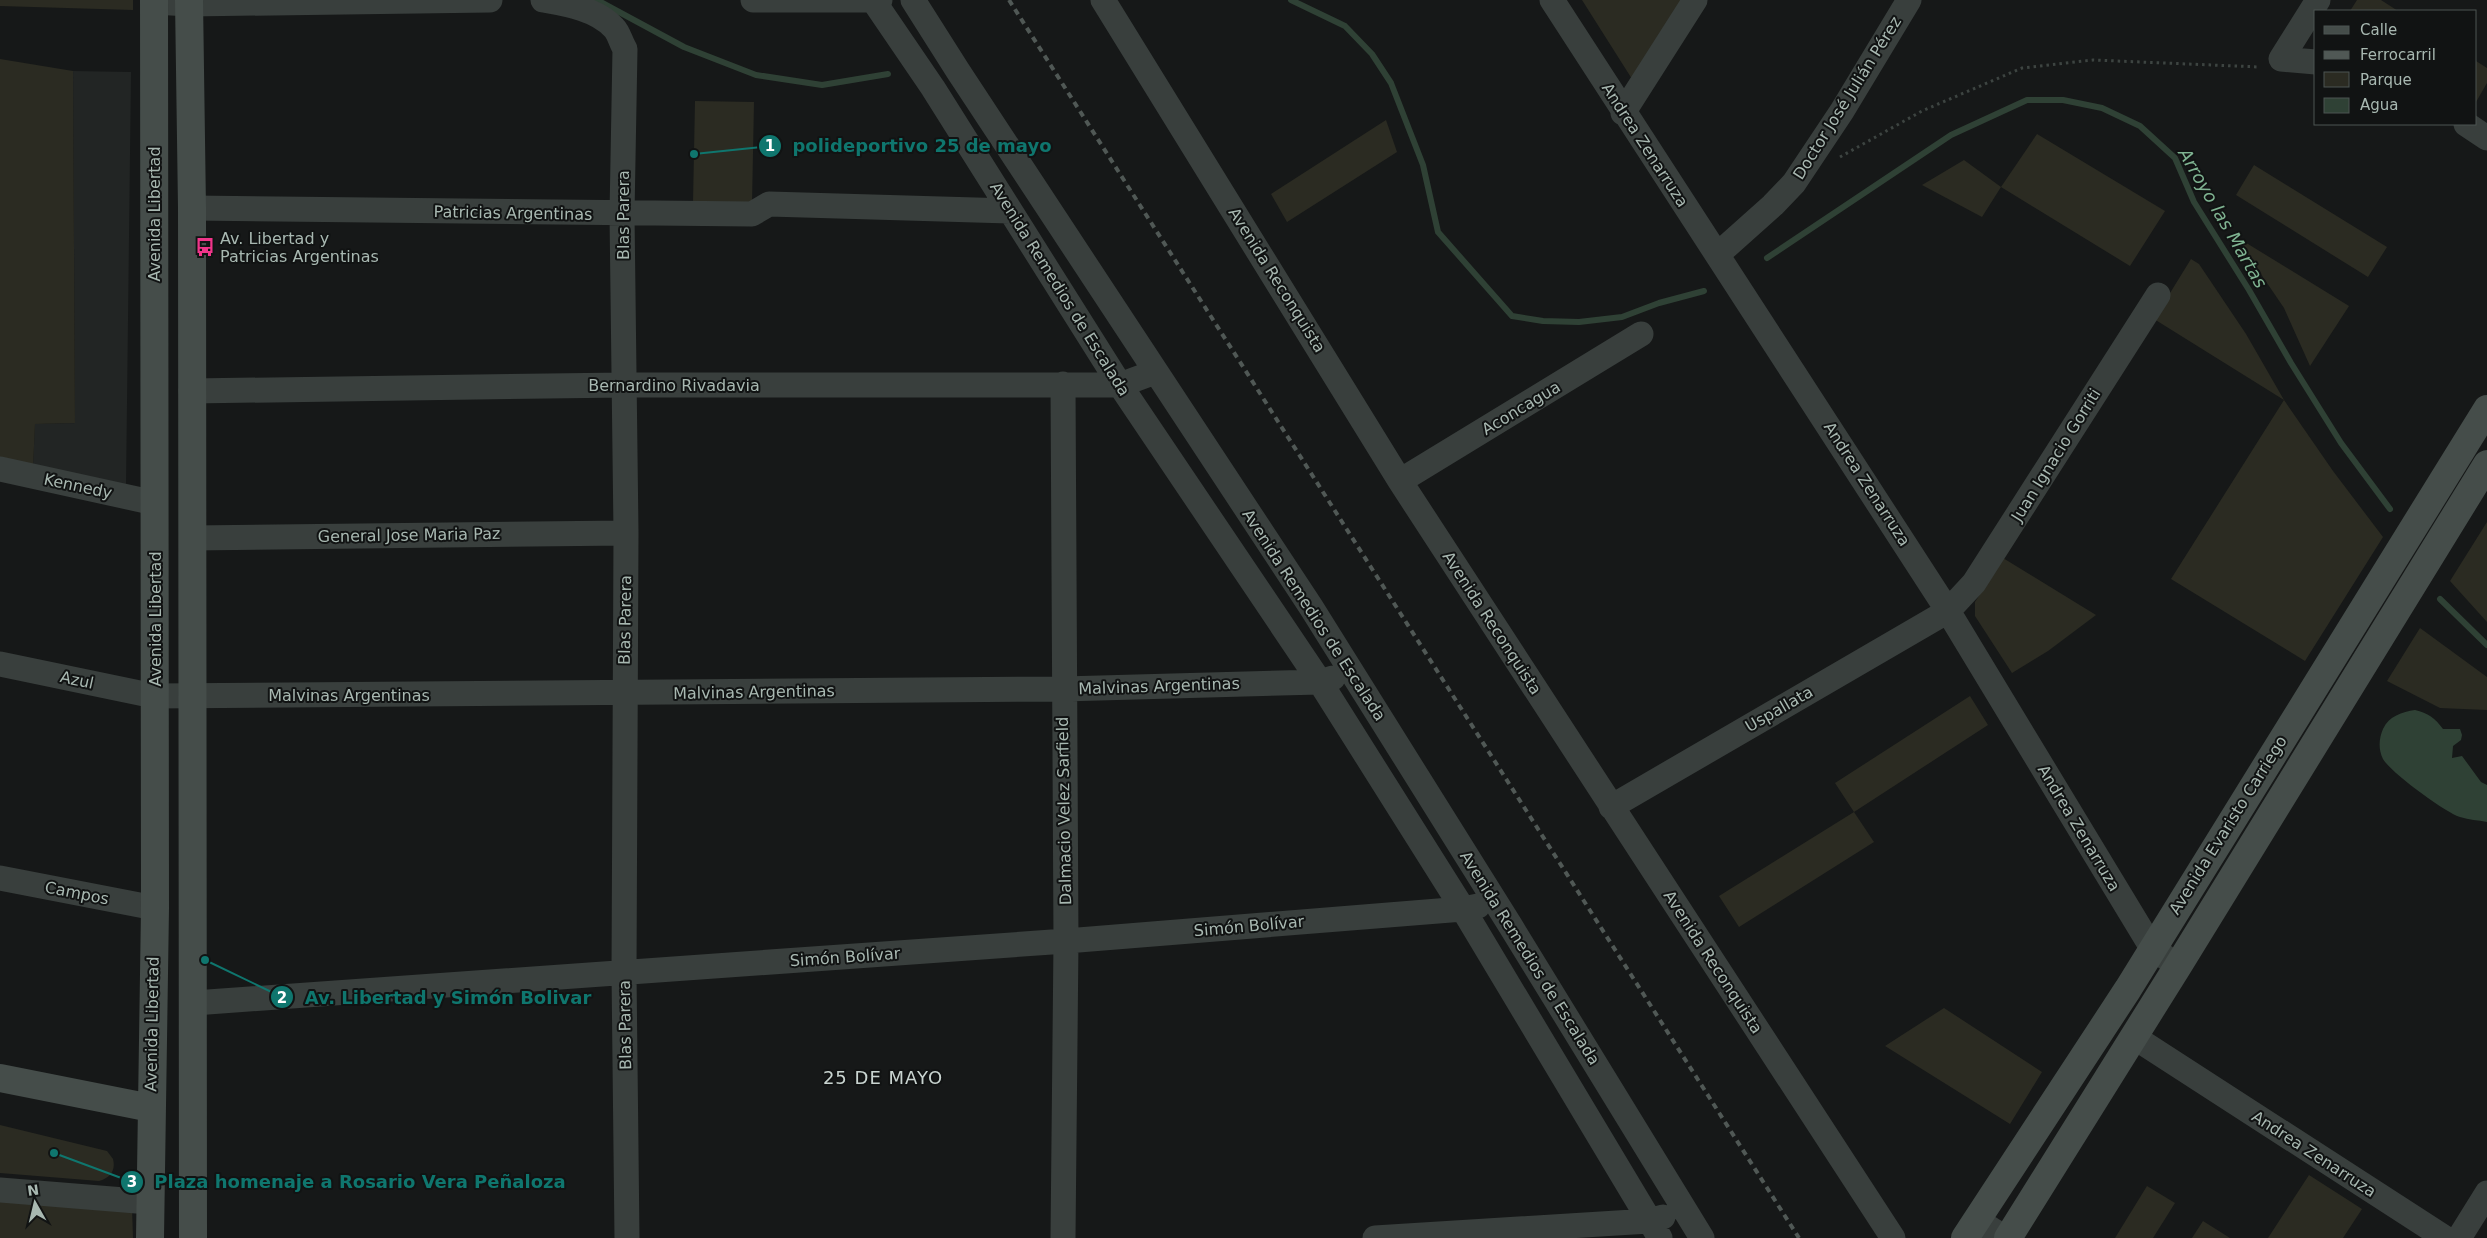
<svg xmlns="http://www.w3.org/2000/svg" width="2487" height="1238" font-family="'DejaVu Sans',sans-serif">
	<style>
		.built { fill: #222524 }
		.green { fill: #2b2b22 }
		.water { fill: #2f4135 }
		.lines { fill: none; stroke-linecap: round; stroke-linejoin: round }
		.stream { stroke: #2f4135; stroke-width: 6 }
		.path { stroke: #3d4441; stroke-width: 3; stroke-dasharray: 2.5 4; stroke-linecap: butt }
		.street { stroke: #393f3d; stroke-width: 25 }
		.secondary { stroke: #454d4a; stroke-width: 28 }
		.rail { stroke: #505855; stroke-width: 4; stroke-dasharray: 6 5; stroke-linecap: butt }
		.labels { text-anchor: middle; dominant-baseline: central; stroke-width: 4; stroke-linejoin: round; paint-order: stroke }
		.street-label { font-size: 16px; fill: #a8b8b1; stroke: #111313 }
		.poi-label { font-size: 16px; fill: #a8b8b1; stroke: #111313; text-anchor: start }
		.water-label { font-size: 18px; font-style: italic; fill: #7fb391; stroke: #111313 }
		.neighbourhood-label { font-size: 18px; letter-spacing: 1px; fill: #c9d4d0; stroke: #111313 }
		.leader { fill: none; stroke: #0f766e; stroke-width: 2 }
		.callout-dot { fill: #0f766e; stroke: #111313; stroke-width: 2 }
		.mark-label { font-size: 15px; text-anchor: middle; font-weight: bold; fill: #fff }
		.callout-label { font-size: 18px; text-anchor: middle; font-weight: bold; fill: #0f766e; stroke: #111313; stroke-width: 4; stroke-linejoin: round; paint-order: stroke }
	</style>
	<rect width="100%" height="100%" fill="#161818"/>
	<!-- built -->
	<path class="built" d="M73 71 131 72 126 487 33 467 35 424 75 423Z"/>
	<!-- green -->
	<path class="green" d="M0 0H133V10L0 6Z
		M1582 0H1682L1632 79Z
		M2357 0H2381L2398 11H2350Z
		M0 59 73 71 75 423 35 424 33 467 0 460Z
		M2476 61 2487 68V83L2476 102Z
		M695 101 754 102 752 204 693 203Z
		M1386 120 1397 152 1287 222 1271 194Z
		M2037 134 2165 211 2130 266 2001 187 1982 217 1922 185 1964 160 2001 187Z
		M2254 165 2387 247 2368 277 2236 195Z
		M2235 236 2349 306 2310 366 2284 308Z
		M2191 259 2199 264 2246 334 2284 400 2333 471 2383 537 2305 661 2171 579 2284 400 2154 319Z
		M2487 522V622L2450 581Z
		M2003 558 2096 615 2048 651 2012 673 1975 616V602Z
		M2420 628 2487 677V710L2440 708 2387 681Z
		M1970 696 1988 725 1854 812 1874 842 1739 927 1719 896 1854 812 1835 783Z
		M1944 1008 2042 1072 2010 1124 1885 1046Z
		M0 1125 107 1151 113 1159C116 1171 110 1178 99 1181L0 1173Z
		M2309 1175 2362 1209 2343 1238H2268Z
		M2147 1186 2175 1203 2153 1238H2115Z
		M0 1199 132 1207 133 1238H0Z
		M2203 1221 2230 1238H2192Z"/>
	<!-- water -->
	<path class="water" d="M2415 710C2428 713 2435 718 2443 729H2460L2462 735 2461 740 2453 746 2452 758 2462 756 2481 782 2487 785V822C2478 820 2469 820 2460 817 2446 813 2390 772 2383 759 2378 749 2379 738 2383 729 2389 716 2402 712 2415 710Z"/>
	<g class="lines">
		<!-- stream -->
		<path class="stream" d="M597 0 684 47 756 75 822 85 888 74
			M1291 0 1345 26 1372 54 1391 83 1423 165 1438 232 1512 316 1543 321 1579 322 1622 317 1659 303 1704 291
			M1767 258 1951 135 2027 100H2063L2102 108 2140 126 2175 158 2194 202 2249 290 2291 363 2341 443 2390 509
			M2440 599 2487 645"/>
		<!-- path -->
		<path class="path" d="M1840 157 1922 111 2022 68 2093 60 2259 67"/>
		<!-- street -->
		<path class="street" d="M543 0C566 4 597 9 614 28 619 33 621 43 625 49L622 214 626 533 624 973 627 1238
			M753 0H880
			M873 0 933 88 1120 385 1320 682 1463 909 1660 1238
			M913 0 958 71 1311 607 1510 925 1702 1238
			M1103 0 1400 481 1893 1238
			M1552 0 1948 611 2152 948 2178 966
			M154 2 189 4 490 0
			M2316 62 2281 59 2318 0
			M1623 113 1695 0
			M2466 124 2487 138
			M192 208 752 214 769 204 1010 211
			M1717 255 1773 205 1794 183 1842 111 1909 0
			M191 391 625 385H1120L1155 372
			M0 469 155 503
			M1400 481 1641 334
			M192 538 626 533
			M0 664 154 696 1063 689 1320 682 1333 678
			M1611 807 1948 611 1974 583 2158 295
			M0 878 155 908
			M194 1003 1066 941 1463 909 1478 906
			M2134 1037 2445 1238
			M0 1190 149 1202
			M1977 1220 2005 1238
			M1063 1238 1066 941 1063 384
			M1375 1238 1649 1221 1663 1217
			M2459 1238 2487 1193"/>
		<!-- secondary -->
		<path class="secondary" d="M189 0 192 208 193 1238
			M0 1078 151 1108
			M150 1238 155 908 154 0
			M1965 1238 2128 989 2487 409
			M2008 1238 2178 966 2487 464"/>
		<!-- rail -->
		<path class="rail" d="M1009 0 1799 1238"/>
	</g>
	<!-- icons -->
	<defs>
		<g id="bus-bare" transform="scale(1.5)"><path d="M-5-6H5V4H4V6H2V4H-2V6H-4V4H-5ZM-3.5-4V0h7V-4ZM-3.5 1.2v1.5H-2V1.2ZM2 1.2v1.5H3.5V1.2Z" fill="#f1358a" stroke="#111313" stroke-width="2.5" paint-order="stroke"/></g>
	</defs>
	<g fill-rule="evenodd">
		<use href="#bus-bare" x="205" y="247"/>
	</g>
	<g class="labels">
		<!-- street labels -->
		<g class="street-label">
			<text transform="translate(1847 98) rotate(-58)">Doctor José Julián Pérez</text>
			<text transform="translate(1645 145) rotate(57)">Andrea Zenarruza</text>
			<text transform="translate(513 213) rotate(1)">Patricias Argentinas</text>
			<text transform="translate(154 214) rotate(-90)">Avenida Libertad</text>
			<text transform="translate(623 215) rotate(-90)">Blas Parera</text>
			<text transform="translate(1277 280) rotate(58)">Avenida Reconquista</text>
			<text transform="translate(1060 289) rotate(58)">Avenida Remedios de Escalada</text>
			<text x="674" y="385">Bernardino Rivadavia</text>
			<text transform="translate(1521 408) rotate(-31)">Aconcagua</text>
			<text transform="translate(2056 455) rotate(-58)">Juan Ignacio Gorriti</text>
			<text transform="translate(1867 484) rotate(57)">Andrea Zenarruza</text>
			<text transform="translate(78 486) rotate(12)">Kennedy</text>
			<text transform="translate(409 535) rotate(-1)">General Jose Maria Paz</text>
			<text transform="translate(1314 615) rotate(57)">Avenida Remedios de Escalada</text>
			<text transform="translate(155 619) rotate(-90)">Avenida Libertad</text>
			<text transform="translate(625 620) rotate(-89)">Blas Parera</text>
			<text transform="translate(1492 623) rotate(57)">Avenida Reconquista</text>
			<text transform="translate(77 680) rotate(12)">Azul</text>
			<text transform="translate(1159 686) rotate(-2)">Malvinas Argentinas</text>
			<text transform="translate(754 692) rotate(-1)">Malvinas Argentinas</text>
			<text x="349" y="695">Malvinas Argentinas</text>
			<text transform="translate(1779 709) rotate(-30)">Uspallata</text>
			<text transform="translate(1064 811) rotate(-91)">Dalmacio Velez Sarfield</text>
			<text transform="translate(2228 825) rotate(-58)">Avenida Evaristo Carriego</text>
			<text transform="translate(2079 828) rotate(59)">Andrea Zenarruza</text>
			<text transform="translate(77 893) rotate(11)">Campos</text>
			<text transform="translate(1249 926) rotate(-5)">Simón Bolívar</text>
			<text transform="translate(845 957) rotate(-4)">Simón Bolívar</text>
			<text transform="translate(1530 958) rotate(58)">Avenida Remedios de Escalada</text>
			<text transform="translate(1713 962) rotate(57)">Avenida Reconquista</text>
			<text transform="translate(152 1024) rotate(-89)">Avenida Libertad</text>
			<text transform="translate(625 1025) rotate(-91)">Blas Parera</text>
			<text transform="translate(2314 1154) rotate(33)">Andrea Zenarruza</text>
		</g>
		<!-- poi labels -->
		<g class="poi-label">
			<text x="220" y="238">Av. Libertad y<tspan x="220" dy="18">Patricias Argentinas</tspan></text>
		</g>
		<!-- water labels -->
		<g class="water-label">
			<text transform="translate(2223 218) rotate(60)">Arroyo las Martas</text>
		</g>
		<!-- neighbourhood labels -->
		<g class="neighbourhood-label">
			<text x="883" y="1077">25 DE MAYO</text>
		</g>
	</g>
	<!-- callouts -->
	<path class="leader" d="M694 154L770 146M205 960L282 997M54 1153L132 1182"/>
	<g class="callout-dot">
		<circle cx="694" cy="154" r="5"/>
		<circle cx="205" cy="960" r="5"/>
		<circle cx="54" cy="1153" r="5"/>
		<circle cx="770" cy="146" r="12"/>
		<circle cx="282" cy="997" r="12"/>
		<circle cx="132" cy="1182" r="12"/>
	</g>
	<g class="mark-label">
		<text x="770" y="151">1</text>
		<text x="282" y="1003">2</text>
		<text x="132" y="1187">3</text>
	</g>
	<g class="callout-label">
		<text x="922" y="152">polideportivo 25 de mayo</text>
		<text x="448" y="1004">Av. Libertad y Simón Bolivar</text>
		<text x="360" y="1188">Plaza homenaje a Rosario Vera Peñaloza</text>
	</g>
	<!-- legend -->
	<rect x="2314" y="10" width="162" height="115" fill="#111313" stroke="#4d5552"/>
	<rect x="2324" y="26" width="25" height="8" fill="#454d4a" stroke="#4d5552"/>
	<text x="2360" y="35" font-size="15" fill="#a8b8b1">Calle</text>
	<rect x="2324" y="51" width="25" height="8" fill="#505855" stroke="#4d5552"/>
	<text x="2360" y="60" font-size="15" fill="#a8b8b1">Ferrocarril</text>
	<rect x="2324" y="72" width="25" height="15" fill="#2b2b22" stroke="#4d5552"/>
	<text x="2360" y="85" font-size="15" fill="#a8b8b1">Parque</text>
	<rect x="2324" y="98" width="25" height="15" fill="#2f4135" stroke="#4d5552"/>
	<text x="2360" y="110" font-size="15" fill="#a8b8b1">Agua</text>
	<!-- north arrow -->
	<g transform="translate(35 1203) rotate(352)" stroke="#111313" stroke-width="4" paint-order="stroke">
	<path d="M0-4L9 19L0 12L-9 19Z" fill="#a8b8b1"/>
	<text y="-8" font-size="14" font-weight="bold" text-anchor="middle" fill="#a8b8b1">N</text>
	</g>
</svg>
